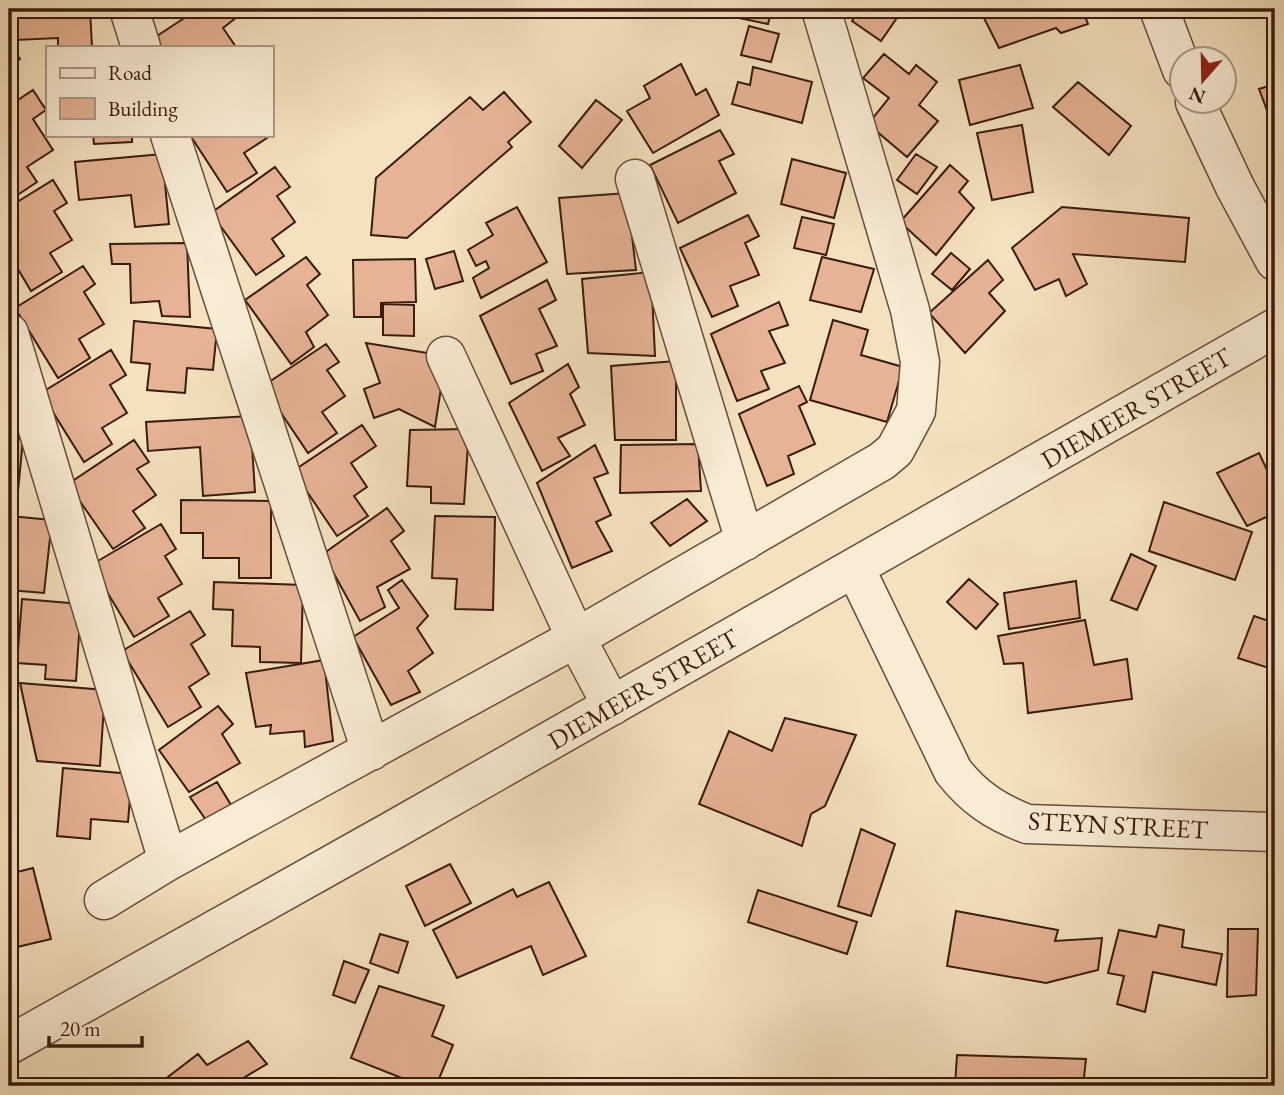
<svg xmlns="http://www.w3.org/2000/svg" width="1284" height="1095" font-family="'EB Garamond',serif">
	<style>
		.building { fill: #e6b394; stroke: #391a0d; stroke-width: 2 }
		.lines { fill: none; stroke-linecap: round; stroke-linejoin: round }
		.minor-casing { stroke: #684c39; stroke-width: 41 }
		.minor { stroke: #f8ecd5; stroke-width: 38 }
		.labels { text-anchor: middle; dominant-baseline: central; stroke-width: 7; stroke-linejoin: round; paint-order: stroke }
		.street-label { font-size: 26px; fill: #391a0d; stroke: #f8ecd5 }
	</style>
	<rect width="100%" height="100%" fill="#f4e2be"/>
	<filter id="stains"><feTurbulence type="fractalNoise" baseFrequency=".00286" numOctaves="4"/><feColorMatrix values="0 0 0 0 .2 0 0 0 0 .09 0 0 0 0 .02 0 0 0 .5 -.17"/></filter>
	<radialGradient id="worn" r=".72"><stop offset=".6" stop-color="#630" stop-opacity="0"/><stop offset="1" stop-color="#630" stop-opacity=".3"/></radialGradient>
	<!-- building -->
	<path class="building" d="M13 9H90L92 47H58V38L15 40Z
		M198 9H232L237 17 223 28 236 47H160L154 38Z
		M707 9H772L768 24 706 11Z
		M860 9H903L881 41 852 21Z
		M989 9H1082L1088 24 1061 33 1056 28 999 48 981 12Z
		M749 26 779 34 771 62 741 55Z
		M9 43 20 59 9 67Z
		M884 54 909 74 916 65 937 82 919 105 938 121 907 157 868 124 889 98 863 78Z
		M681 64 696 95 706 89 719 115 653 153 627 111 650 98 644 86Z
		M1020 65 1033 108 970 125 959 80Z
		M753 67 812 82 802 123 732 104 738 82 750 85Z
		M1078 82 1131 126 1109 155 1053 107Z
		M1275 84V132L1259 89Z
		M33 90 46 110 33 119 53 150 27 167 37 182 10 200 9 106Z
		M504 92 531 122 508 142 512 147 407 238 371 235 376 178 470 97 483 110Z
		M596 100 622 120 582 168 559 146Z
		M1022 125 1033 192 992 200 977 133Z
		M720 130 734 154 719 161 736 193 678 223 650 165Z
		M93 135H132V142L94 144Z
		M190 135H265L267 138 244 153 257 173 227 192Z
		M162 154 169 224 135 227 131 195 79 200 75 162Z
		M916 154 937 167 917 194 897 180Z
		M792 159 846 173 834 218 781 204Z
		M950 165 968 181 959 192 974 208 936 255 900 222Z
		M275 167 290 187 277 196 295 222 272 239 284 256 256 275 211 213Z
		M53 180 67 203 54 211 72 240 50 253 62 272 31 291 9 254V207Z
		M627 193 636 270 567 274 559 198Z
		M517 207 547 262 481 298 473 278 489 268 486 261 476 266 468 250 493 235 486 223Z
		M1062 207 1189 218 1185 262 1073 254 1087 284 1066 296 1059 279 1035 290 1012 248Z
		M748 215 759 236 745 243 759 275 730 286 738 306 712 317 680 248Z
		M802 217 834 224 826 255 794 248Z
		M187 243 190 317 162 316 159 301 131 303 130 264H112L110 244Z
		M454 251 463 281 435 289 426 259Z
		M951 253 970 269 952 290 932 274Z
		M306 257 320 274 307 285 328 315 306 332 314 347 291 364 245 300Z
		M822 257 874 269 861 312 810 300Z
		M415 259 416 302 381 303V317H354L353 260Z
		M988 260 1003 280 989 293 1005 311 965 353 929 313Z
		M83 266 95 284 84 292 104 324 79 339 90 358 58 378 15 308Z
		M651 272 655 356 588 353 582 279Z
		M547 280 556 300 539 309 557 346 536 354 543 371 511 384 480 316Z
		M779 302 788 325 769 331 785 363 761 371 769 389 737 401 711 334Z
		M383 304 414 305V336L383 335Z
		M833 320 868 330 861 355 903 367 887 422 810 400Z
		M134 321 217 329 213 370 187 368 185 393 147 390 150 364 131 362Z
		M366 343 446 356 435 427 399 409 374 418 364 389 380 383Z
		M326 344 339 362 327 370 345 396 322 412 337 433 308 453 263 386Z
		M111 350 126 375 110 385 127 413 102 428 112 444 84 462 41 393Z
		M676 361V440H615L611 366Z
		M568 364 579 387 570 394 585 425 558 438 570 456 542 471 509 403Z
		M799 386 807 402 799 406 815 444 788 456 794 474 767 486 739 414Z
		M250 416 255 492 203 496 200 447 148 451 146 422Z
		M362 425 376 446 351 463 367 487 354 496 368 516 337 536 293 471Z
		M469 429 464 504 431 503V487L407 486 410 430Z
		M9 437 23 439 17 502 9 501Z
		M134 440 149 462 137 469 156 495 133 511 145 528 113 549 68 484Z
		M698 444 701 491 620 493 621 445Z
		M595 445 608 473 594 478 611 515 596 522 612 551 572 568 537 483Z
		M1259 453 1275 487V513L1247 526 1217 473Z
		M687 499 707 521 670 546 651 523Z
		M181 500 271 501V578H239V558H203V533H181Z
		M1164 502 1252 532 1235 580 1149 551Z
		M387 508 404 531 391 541 410 569 377 587 385 607 360 621 323 554Z
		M9 516 52 520 44 593 9 590Z
		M435 516 495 517 493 610 455 609 457 579 432 578Z
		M161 524 176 549 165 556 182 584 158 598 169 616 134 637 91 565Z
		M1131 554 1156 566 1137 610 1111 600Z
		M969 579 998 604 976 629 947 602Z
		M402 580 428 616 417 628 433 653 408 671 420 692 391 705 353 637 399 608 388 590Z
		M1076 581 1080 618 1009 629 1004 593Z
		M214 582 303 585 301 663 260 662V647L232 646 233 610 213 609Z
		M22 599 81 604 76 681 45 679 46 665 17 663Z
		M190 611 205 635 191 644 209 674 189 687 201 707 168 727 122 651Z
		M1254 616 1275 623V670L1238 658Z
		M1085 620 1094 665 1127 659 1132 699 1028 713 1023 663 1004 664 998 636Z
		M324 660 333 741 305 747 304 731 270 734 271 725 256 727 246 673Z
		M20 683 105 690 100 766 37 761Z
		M218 706 233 724 222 734 240 763 189 792 159 750Z
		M785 718 856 735 825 806 811 814 802 846 699 804 729 731 772 751Z
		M9 763H13L18 801H9Z
		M63 768 132 774 128 822 91 819 90 839 57 836Z
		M217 782 231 805 206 820 190 797Z
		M861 829 895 844 871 916 838 906Z
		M450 864 471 903 425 926 406 886Z
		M33 868 51 939 9 949V874Z
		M549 882 586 956 543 975 531 946 457 978 433 930 513 889 517 897Z
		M758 890 857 922 847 954 748 922Z
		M956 911 1058 930 1055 941 1102 938 1098 970 1046 983 947 966Z
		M1159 925 1184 930 1182 947 1222 954 1216 985 1153 972 1145 1012 1117 1004 1124 976 1108 973 1119 930 1156 937Z
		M1228 929H1258L1256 995 1227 997Z
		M380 934 408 942 398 973 370 963Z
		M1270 956H1275V1004L1269 1002Z
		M344 961 369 970 355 1003 333 995Z
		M379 986 444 1006 432 1036 453 1045 436 1086H422L351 1058Z
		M248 1041 267 1064 245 1077 248 1086H168L164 1080 198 1054 207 1065Z
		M957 1055 1086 1059 1083 1086H955Z"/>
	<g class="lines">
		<!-- minor casing -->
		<g class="minor-casing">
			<path id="minor" d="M129 9 141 47
				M1159 9 1182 70
				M1195 102 1235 187 1275 261
				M170 135 371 751
				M635 179 745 541
				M9 333 168 861
				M446 356 576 638 612 706
				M855 568 953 771C974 798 996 812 1027 824L1275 832
				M104 900 168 861 576 638 882 461 895 450 916 411 920 362 910 310 821 9
				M9 1045 395 829 1275 328"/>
		</g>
		<!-- minor -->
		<use href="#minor" class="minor"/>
	</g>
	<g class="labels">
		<!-- street labels -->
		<g class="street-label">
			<text transform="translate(1136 408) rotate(-30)">DIEMEER STREET</text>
			<text transform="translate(643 689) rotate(-30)">DIEMEER STREET</text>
			<text transform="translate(1118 825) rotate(3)">STEYN STREET</text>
		</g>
	</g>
	<!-- margin -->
	<rect width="1284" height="1095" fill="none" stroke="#f4e2be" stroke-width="35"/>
	<rect x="10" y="10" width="1263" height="1074" fill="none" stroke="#391a0d" stroke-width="3.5"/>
	<rect x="18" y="18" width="1249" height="1060" fill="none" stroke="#391a0d" stroke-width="2"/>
	<!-- legend -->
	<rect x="46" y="46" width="228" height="91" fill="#f8ecd5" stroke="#ac9885" stroke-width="2"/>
	<rect x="60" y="68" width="35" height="10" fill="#f8ecd5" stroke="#ac9885" stroke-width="2"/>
	<text x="108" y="80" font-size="21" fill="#391a0d">Road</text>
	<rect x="60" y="98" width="35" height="21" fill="#e6b394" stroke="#ac9885" stroke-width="2"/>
	<text x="108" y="116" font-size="21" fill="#391a0d">Building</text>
	<!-- north arrow -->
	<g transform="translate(1203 80) rotate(200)"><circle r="33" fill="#f8ecd5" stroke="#ac9885" stroke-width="2"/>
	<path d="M0-5L12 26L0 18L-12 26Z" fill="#8f2418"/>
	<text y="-10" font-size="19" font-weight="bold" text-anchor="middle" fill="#391a0d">N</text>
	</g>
	<!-- scale -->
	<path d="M49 1036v10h93v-10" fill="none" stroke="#391a0d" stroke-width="3.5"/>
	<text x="60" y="1036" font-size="21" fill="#391a0d" stroke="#f8ecd5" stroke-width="5" paint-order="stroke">20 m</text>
	<rect width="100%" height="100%" filter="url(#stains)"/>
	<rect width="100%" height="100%" fill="url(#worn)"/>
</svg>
